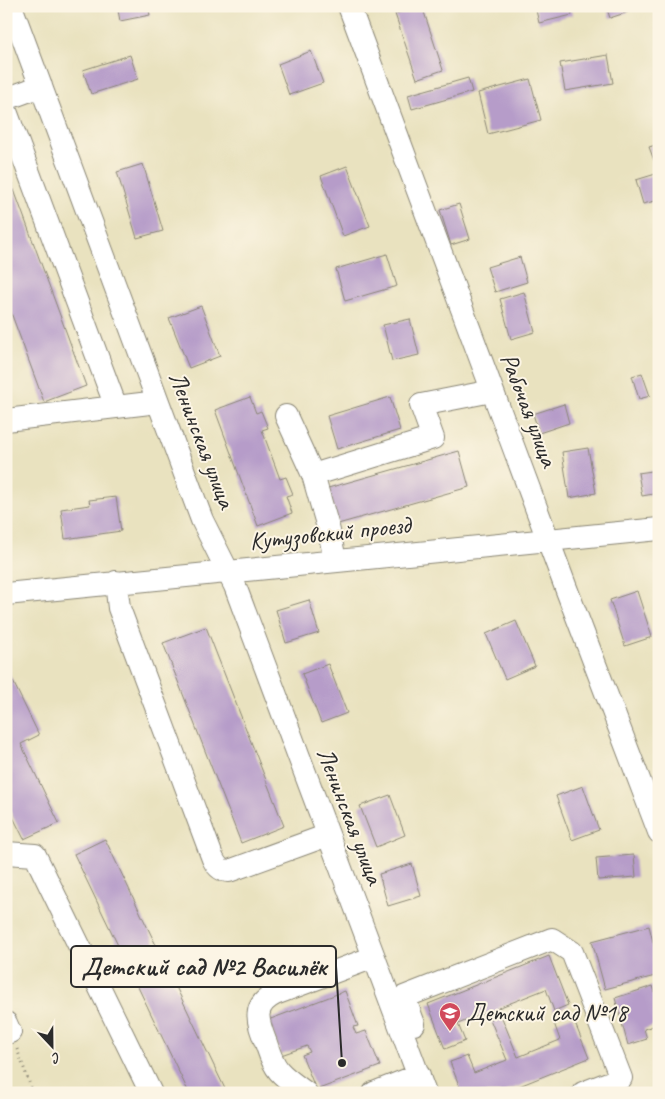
<svg xmlns="http://www.w3.org/2000/svg" width="665" height="1099" font-family="Caveat,sans-serif">
	<style>
		.building { fill: #b69cc9 }
		.lines { fill: none; stroke-linecap: round; stroke-linejoin: round }
		.minor-casing { stroke: #8a8675; stroke-width: 24 }
		.path { stroke: #8a8675; stroke-width: 3; stroke-dasharray: 1 4; stroke-linecap: butt }
		.minor { stroke: #fff; stroke-width: 22 }
		.labels { text-anchor: middle; dominant-baseline: central; stroke-width: 4; stroke-linejoin: round; paint-order: stroke }
		.street-label { font-size: 25px; fill: #2b2b2b; stroke: #fcf5e5 }
		.poi-label { font-size: 25px; fill: #2b2b2b; stroke: #fcf5e5; text-anchor: start }
		.leader { fill: none; stroke: #2b2b2b; stroke-width: 2 }
		.callout-dot { fill: #2b2b2b; stroke: #fcf5e5; stroke-width: 2 }
		.callout { fill: #fcf5e5; stroke: #2b2b2b; stroke-width: 2 }
		.callout-label { font-size: 26px; text-anchor: middle; font-weight: bold; fill: #2b2b2b }
	</style>
	<rect width="100%" height="100%" fill="#fcf5e5"/>
	<filter id="ink" filterUnits="userSpaceOnUse"><feTurbulence type="fractalNoise" baseFrequency=".02" numOctaves="2"/><feDisplacementMap in="SourceGraphic" scale="10" xChannelSelector="R" yChannelSelector="G"/><feConvolveMatrix kernelMatrix="1 2 1 2 8 2 1 2 1" color-interpolation-filters="sRGB"/></filter>
	<filter id="wash" filterUnits="userSpaceOnUse"><feTurbulence type="fractalNoise" baseFrequency=".0096" numOctaves="4" result="noise"/><feDisplacementMap in="SourceGraphic" scale="20" xChannelSelector="R" yChannelSelector="G"/><feGaussianBlur stdDeviation="1.12" result="paint"/><feColorMatrix in="noise" values="0 0 0 0 0 0 0 0 0 0 0 0 0 0 0 0 0 1.4 0 .05"/><feComposite in="paint" operator="in"/></filter>
	<g filter="url(#wash)">
		<rect width="100%" height="100%" fill="#e9e2bf"/>
		<g id="blocks">
			<!-- building -->
			<path class="building" d="M137 6H148L150 15 120 21 118 10Z
				M417 6H422L443 70 417 79 395 14Z
				M535 6H570L572 15 539 23Z
				M606 6H626L628 12 610 18Z
				M311 51 323 83 289 95 278 64Z
				M130 55 138 79 91 94 83 70Z
				M608 55 613 83 565 91 560 63Z
				M468 78 472 92 412 109 408 95Z
				M530 79 541 120 488 134 478 93Z
				M659 144V161L655 163 649 147Z
				M143 164 163 231 137 238 117 172Z
				M347 166 370 226 343 236 321 176Z
				M6 168 86 386 44 402 6 299Z
				M659 173V200L643 204 636 180Z
				M459 204 470 239 451 245 440 210Z
				M387 254 397 286 345 301 336 269Z
				M520 257 527 282 495 292 487 267Z
				M524 292 535 332 511 339 500 299Z
				M201 306 220 356 189 368 169 318Z
				M410 319 419 355 392 361 383 325Z
				M642 373 650 396 639 399 632 376Z
				M250 397 256 413 261 411 268 428 262 430 280 479 286 477 293 494 286 496 292 513 258 526 215 410Z
				M390 397 400 430 337 449 327 416Z
				M564 404 569 423 539 433 533 414Z
				M588 448 596 493 569 498 562 452Z
				M459 451 469 487 338 524 328 488Z
				M659 470V493L642 496 638 473Z
				M116 497 121 531 65 539 61 509 90 505 89 500Z
				M637 591 652 637 625 646 610 600Z
				M309 600 319 633 286 643 276 610Z
				M516 621 535 666 505 679 486 634Z
				M206 627 284 826 241 843 163 643Z
				M328 664 347 713 321 723 302 674Z
				M6 667 39 735 21 744 59 823 24 839 6 803Z
				M583 786 599 830 572 840 556 796Z
				M390 795 405 835 376 847 360 806Z
				M105 839 227 1093H189L74 854Z
				M634 855 636 877 598 880 596 858Z
				M412 864 421 896 388 906 379 874Z
				M649 926 659 965V975L605 989 592 941Z
				M549 956 568 1005 554 1011 546 989 498 1008 518 1057 560 1040 554 1023 572 1016 589 1058 502 1093H462L450 1062 467 1056 474 1073 507 1060 487 1012 458 1024 465 1041 445 1049 428 1004Z
				M653 986 656 995 659 994V1024L644 1029 647 1039 628 1045 615 998Z
				M345 991 358 1026 353 1027 356 1034 366 1031 380 1066 316 1090 302 1055 310 1052 307 1046 281 1055 268 1020Z"/>
		</g>
	</g>
	<g filter="url(#ink)">
		<use href="#blocks" fill-opacity="0" stroke="#8a8675" stroke-width="1"/>
		<g class="lines">
			<!-- minor casing -->
			<g class="minor-casing">
				<path id="minor" d="M11 6 202 520 235 586 425 1093
					M349 6 566 588 659 832
					M6 99 41 86
					M6 111 116 407
					M286 416 313 475 329 531 335 560
					M6 420 158 402
					M313 475 433 438 421 405 492 391
					M116 582 119 608 213 859C217 867 221 871 229 871L328 835
					M6 594 659 529
					M6 853 35 855 151 1093
					M6 1023 10 1032
					M414 1024 404 997 552 939 572 952 621 1078 583 1093
					M306 1093C297 1086 286 1079 279 1071 272 1063 269 1052 266 1043 258 1022 251 1006 275 994L374 957
					M374 1093 419 1075"/>
			</g>
			<!-- path -->
			<path class="path" d="M17 1049 33 1093"/>
			<!-- minor -->
			<use href="#minor" class="minor"/>
		</g>
	</g>
	<!-- icons -->
	<defs>
		<g id="school-pin" transform="scale(1.125)"><path d="M0 17L-7.5 6A9.5 9.5 0 1 1 7.5 6Z" fill="#d1495b" stroke="#fcf5e5"/><path d="M0-5L7-2L0 1L-7-2ZM-4 1L0 2.5L4 1V4Q0 6-4 4Z" fill="#fff"/></g>
	</defs>
	<g fill-rule="evenodd">
		<use href="#school-pin" x="450" y="1013"/>
	</g>
	<g class="labels">
		<!-- street labels -->
		<g class="street-label">
			<text transform="translate(529 410) rotate(69)">Рабочая улица</text>
			<text transform="translate(202 440) rotate(69)">Ленинская улица</text>
			<text transform="translate(330 533) rotate(-6)">Кутузовский проезд</text>
			<text transform="translate(350 816) rotate(69)">Ленинская улица</text>
		</g>
		<!-- poi labels -->
		<g class="poi-label">
			<text x="466" y="1013">Детский сад №18</text>
		</g>
	</g>
	<!-- callouts -->
	<path class="leader" d="M342 1063L336 966"/>
	<circle class="callout-dot" cx="342" cy="1063" r="5"/>
	<rect class="callout" x="71" y="946" width="265" height="41" rx="5"/>
	<g class="callout-label">
		<text x="204" y="975">Детский сад №2 Василёк</text>
	</g>
	<!-- margin -->
	<rect width="665" height="1099" fill="none" stroke="#fcf5e5" stroke-width="25"/>
	<!-- north arrow -->
	<g transform="translate(52 1046) rotate(158)" stroke="#fcf5e5" stroke-width="4" paint-order="stroke">
	<path d="M0-4L9 19L0 12L-9 19Z" fill="#2b2b2b"/>
	<text y="-8" font-size="14" font-weight="bold" text-anchor="middle" fill="#2b2b2b">С</text>
	</g>
</svg>
